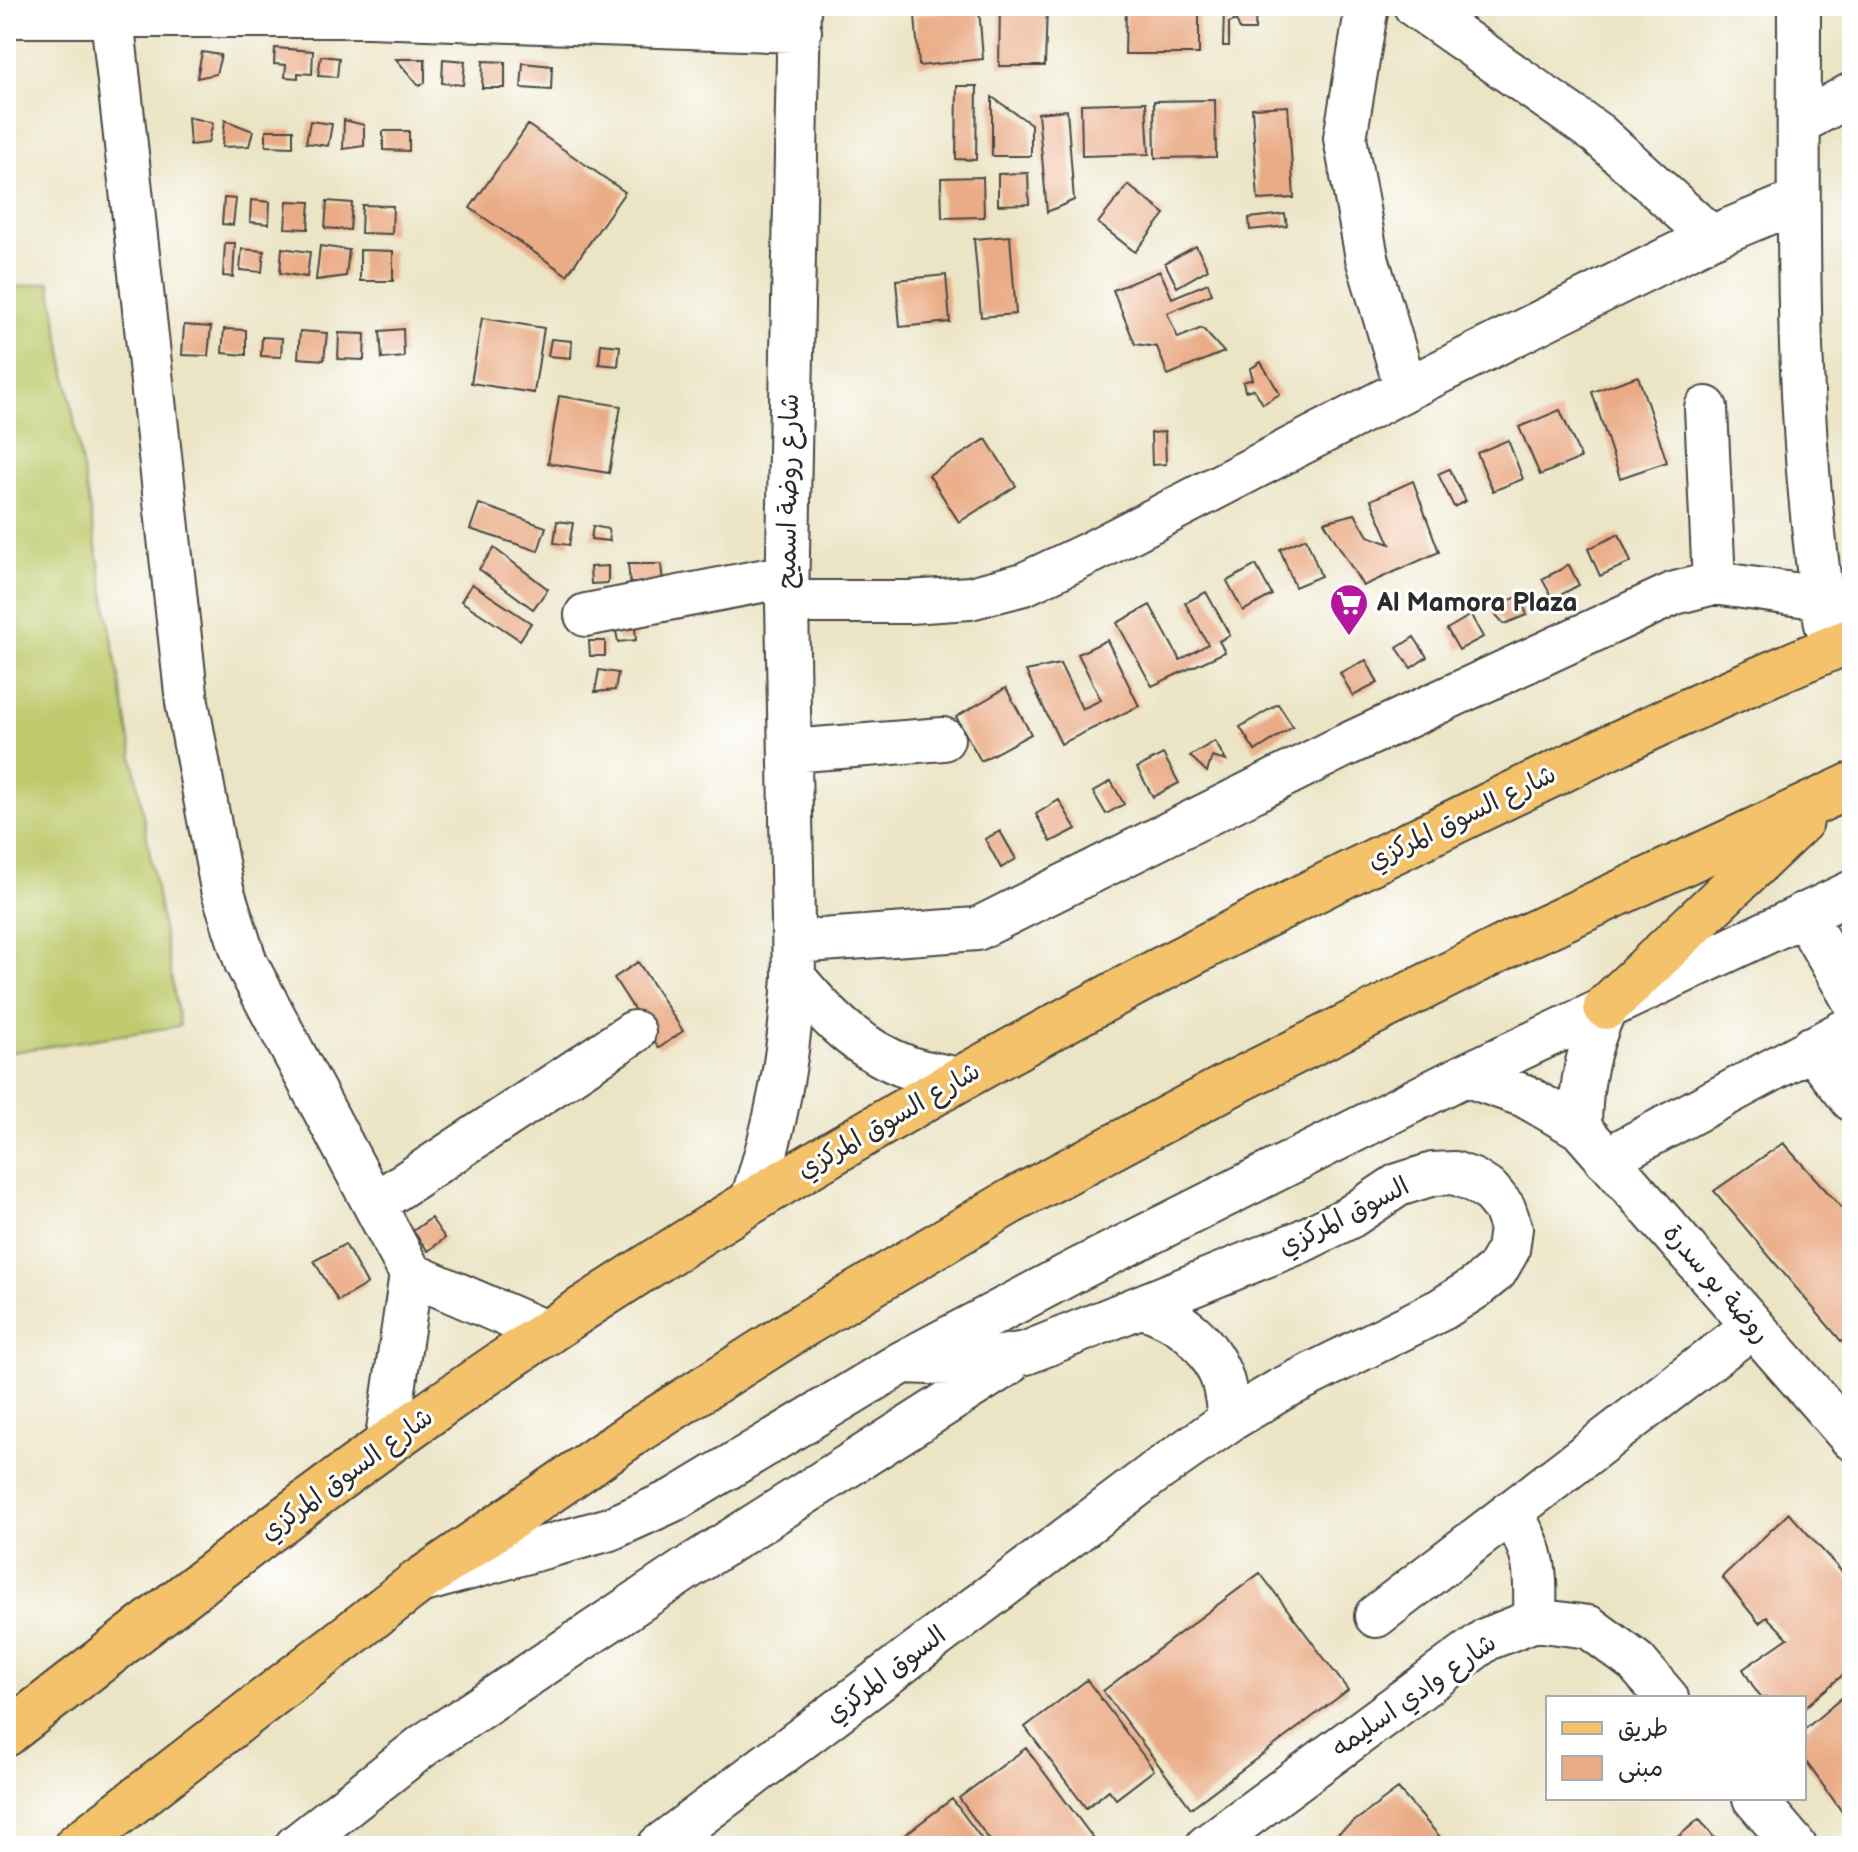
<svg xmlns="http://www.w3.org/2000/svg" width="1858" height="1852" font-family="'Balsamiq Sans','Playpen Sans Arabic',sans-serif">
	<style>
		.pitch { fill: #bdc96b; stroke: #747a4b; stroke-width: 2 }
		.building { fill: #eaac86 }
		.lines { fill: none; stroke-linecap: round; stroke-linejoin: round }
		.minor-casing { stroke: #484742; stroke-width: 46 }
		.major-casing { stroke: #484742; stroke-width: 48 }
		.minor { stroke: #fff; stroke-width: 42 }
		.major { stroke: #f3c26a; stroke-width: 44 }
		.labels { text-anchor: middle; dominant-baseline: central; stroke-width: 6; stroke-linejoin: round; paint-order: stroke }
		.street-label { font-size: 26px; fill: #2b2b2b; stroke: #fff }
		.poi-label { font-size: 26px; font-weight: bold; fill: #2b2b2b; stroke: #fff; text-anchor: start }
	</style>
	<rect width="100%" height="100%" fill="#fff"/>
	<filter id="ink" filterUnits="userSpaceOnUse"><feTurbulence type="fractalNoise" baseFrequency=".0125" numOctaves="2"/><feDisplacementMap in="SourceGraphic" scale="16" xChannelSelector="R" yChannelSelector="G"/><feConvolveMatrix kernelMatrix="1 2 1 2 8 2 1 2 1" color-interpolation-filters="sRGB"/></filter>
	<filter id="wash" filterUnits="userSpaceOnUse"><feTurbulence type="fractalNoise" baseFrequency=".006" numOctaves="4" result="noise"/><feDisplacementMap in="SourceGraphic" scale="32" xChannelSelector="R" yChannelSelector="G"/><feGaussianBlur stdDeviation="1.8" result="paint"/><feColorMatrix in="noise" values="0 0 0 0 0 0 0 0 0 0 0 0 0 0 0 0 0 1.4 0 .05"/><feComposite in="paint" operator="in"/></filter>
	<g filter="url(#wash)">
		<rect width="100%" height="100%" fill="#ebe4c5"/>
		<!-- pitch -->
		<path class="pitch" d="M50 282 180 1026 6 1053V289Z"/>
		<g id="blocks">
			<!-- building -->
			<path class="building" d="M1000 6H1047L1045 66H999Z
				M1126 6H1199V54H1125Z
				M1224 6H1256L1255 30H1240L1236 20 1229 23V46H1223Z
				M979 8 983 59 919 66 915 15Z
				M275 48 313 51 312 74 298 73V78L285 77 286 65 274 64Z
				M202 52 221 55 216 74 197 78Z
				M321 56 339 58 337 77 318 76Z
				M396 59H425V82L419 86Z
				M443 59 465 61 463 85 442 83Z
				M483 61 505 62V88H482Z
				M523 63 552 66 551 90 521 88Z
				M957 86H977L976 160 956 159Z
				M992 97 1031 124V156H992Z
				M1215 100 1216 157 1155 158 1154 101Z
				M1146 102 1149 154 1082 156 1081 104Z
				M1288 106 1294 198 1258 200 1252 108Z
				M1067 110 1074 200 1047 212 1038 113Z
				M188 117 213 123 208 143 190 145Z
				M225 120 253 131 249 146 222 147Z
				M344 120 364 125V146L343 149Z
				M310 121 332 124 328 146 306 143Z
				M528 125 625 192 567 275 470 208Z
				M266 130H293V147L266 146Z
				M383 131H409V151L383 150Z
				M1028 173 1029 204 998 205V174Z
				M983 177 984 217 942 218 941 178Z
				M1128 185 1165 214 1135 252 1098 223Z
				M224 198 236 199 233 225 222 224Z
				M251 200 270 202 269 224 250 222Z
				M287 201 310 202 308 229 285 228Z
				M327 201 352 203 350 230 325 228Z
				M362 205 393 206 392 234 361 233Z
				M1285 214 1287 226 1250 230 1249 218Z
				M1010 236 1016 314 981 317 974 239Z
				M225 243H235L233 277 223 276Z
				M320 246 349 250 346 276 316 280Z
				M1196 246 1208 269 1177 287 1165 263Z
				M282 248 310 252 307 277 280 273Z
				M242 249 264 251 262 272 240 270Z
				M360 250 393 251V281H360Z
				M1160 271 1172 298 1208 283 1212 294 1167 313 1178 338 1202 328 1224 352 1168 375 1157 347 1135 344 1113 290Z
				M946 275 950 322 900 327 896 280Z
				M482 318 544 328 534 393 471 383Z
				M184 325 211 327 208 356 182 355Z
				M224 329 246 330V355L222 353Z
				M403 329 404 357 382 359 380 331Z
				M300 331 327 333 324 360 298 358Z
				M339 333 365 334 364 360 338 359Z
				M262 337 282 338 281 357 261 356Z
				M551 339 572 341 571 358 548 356Z
				M601 344 620 346 618 366 599 364Z
				M1261 362 1280 394 1263 404 1254 389 1245 391 1243 382 1253 379 1250 369Z
				M1638 376 1667 462 1620 478 1592 392Z
				M559 396 621 406 609 473 548 463Z
				M1560 410 1581 458 1540 475 1519 427Z
				M1165 432 1166 464 1152 465 1151 433Z
				M986 439 1016 486 959 522 929 475Z
				M1508 440 1523 479 1493 491 1477 453Z
				M1449 469 1466 501 1454 507 1438 474Z
				M1413 481 1439 552 1363 586 1324 522 1355 514 1368 536 1390 544 1371 500Z
				M479 504 546 527 538 551 470 529Z
				M557 521 573 523 569 545 554 543Z
				M593 526 608 529 610 541 591 539Z
				M1619 534 1631 562 1600 576 1588 549Z
				M1306 538 1321 576 1295 587 1280 549Z
				M494 548 548 589 533 609 479 569Z
				M628 564H661L663 583H630Z
				M1256 565 1272 595 1243 611 1227 581Z
				M1569 565 1579 585 1553 599 1542 579Z
				M608 566V583L591 584 590 567Z
				M472 584 531 623 520 640 461 601Z
				M1206 592 1230 635 1219 641 1225 652 1152 686 1117 623 1150 605 1180 660 1208 644 1185 603Z
				M1520 596 1527 615 1504 624 1490 608Z
				M1471 615 1483 637 1459 650 1447 629Z
				M635 628 636 640 618 642 616 631Z
				M1414 637 1427 657 1411 668 1397 648Z
				M1107 640 1139 706 1061 744 1026 671 1060 664 1082 709 1101 700 1078 654Z
				M589 641H605V656H590Z
				M1366 660 1378 683 1353 696 1340 673Z
				M599 670 618 673 615 690 595 692Z
				M1006 688 1031 734 981 761 956 717Z
				M1278 704 1293 727 1255 751 1240 727Z
				M1215 741 1226 761 1212 757 1207 772 1190 756Z
				M1163 754 1179 783 1153 797 1137 768Z
				M1111 781 1124 804 1106 814 1093 792Z
				M1059 800 1076 829 1051 842 1036 814Z
				M1000 831 1016 859 1001 868 985 839Z
				M638 962 683 1031 659 1048 614 978Z
				M1783 1143 1852 1219V1354L1714 1191Z
				M431 1218 445 1238 428 1251 413 1231Z
				M345 1244 367 1284 338 1301 314 1261Z
				M1789 1513 1852 1583V1667L1804 1708V1698H1760L1743 1669 1788 1638 1767 1617 1759 1623 1722 1577Z
				M1260 1573 1348 1690 1191 1808 1103 1691Z
				M1087 1680 1154 1770 1116 1799 1109 1790 1086 1808 1025 1727Z
				M1852 1689V1805L1843 1813 1804 1759V1730Z
				M1026 1748 1099 1846H994L959 1798Z
				M1398 1789 1448 1846H1321Z
				M952 1799 987 1846H890Z
				M1699 1819 1721 1846H1667Z"/>
		</g>
	</g>
	<g filter="url(#ink)">
		<use href="#blocks" fill-opacity="0" stroke="#484742" stroke-width="2"/>
		<g class="lines">
			<!-- minor casing -->
			<g class="minor-casing">
				<path id="minor" d="M1367 6 1345 138 1367 258 1406 389
					M1415 6 1598 134 1711 237 1798 201
					M1799 6C1799 214 1793 418 1826 624
					M6 16H368V6
					M368 16 800 31
					M112 17 187 702 222 889 246 963 411 1274 386 1444
					M1799 123 1852 94
					M1706 408 1714 583
					M787 602H909L970 598 1024 584 1092 552 1406 389 1711 237
					M586 615 787 576
					M790 751 943 739
					M1803 914 1852 998
					M794 942 977 929 1344 746 1675 593 1714 583 1822 598
					M794 977C827 1017 859 1050 910 1068 925 1073 942 1075 958 1079
					M1811 1048 1852 1100
					M1465 1075 1525 1096 1580 1128 1852 1439
					M1580 1128C1580 1084 1588 1047 1606 1007
					M1606 1159 1852 1027
					M751 1202C777 1124 789 1059 794 977L787 602 799 6
					M374 1204 634 1032
					M411 1274 548 1333
					M1143 1307C1180 1319 1206 1339 1221 1376 1226 1389 1227 1406 1230 1420
					M1510 1512C1537 1552 1536 1573 1535 1620
					M427 1580 610 1529 678 1498 903 1362 1077 1270 1465 1075 1852 892
					M1376 1616 1753 1326
					M1754 1798 1795 1846
					M296 1846 424 1745 691 1566 1008 1364
					M659 1846 1154 1473 1230 1420 1280 1390 1442 1309 1475 1288 1496 1271 1508 1250 1511 1228 1504 1208 1490 1191 1473 1180 1454 1173 1433 1174 1398 1185 1350 1217 1300 1242 1026 1353 957 1364 903 1362
					M1207 1846 1487 1639 1535 1620 1589 1627 1636 1662 1667 1698"/>
			</g>
			<!-- major casing -->
			<g class="major-casing">
				<path id="major" d="M1606 1007 1801 821
					M6 1734C131 1637 256 1538 385 1445 708 1211 1061 1013 1419 839 1562 770 1705 699 1852 640
					M76 1846 418 1582 637 1431 805 1324 1010 1202 1231 1084 1516 941 1852 785"/>
			</g>
			<!-- minor -->
			<use href="#minor" class="minor"/>
			<!-- major -->
			<use href="#major" class="major"/>
		</g>
	</g>
	<!-- icons -->
	<defs>
		<g id="supermarket-pin" transform="scale(2)"><path d="M0 17L-7.5 6A9.5 9.5 0 1 1 7.5 6Z" fill="#b5179e" stroke="#fff"/><path d="M-6-5.5h2.5l.6 2H6L4.5 2H-2.5L-4.4-4H-6ZM-1.5 3.2a1.3 1.3 0 1 0 .1 0ZM3 3.2a1.3 1.3 0 1 0 .1 0Z" fill="#fff"/></g>
	</defs>
	<g fill-rule="evenodd">
		<use href="#supermarket-pin" x="1349" y="603"/>
	</g>
	<g class="labels">
		<!-- street labels -->
		<g class="street-label">
			<text transform="translate(789 491) rotate(-89)">شارع روضة اسميح</text>
			<text transform="translate(1462 818) rotate(-26)">شارع السوق المركزي</text>
			<text transform="translate(889 1121) rotate(-30)">شارع السوق المركزي</text>
			<text transform="translate(1344 1217) rotate(-27)">السوق المركزي</text>
			<text transform="translate(1716 1284) rotate(49)">روضة بو سدرة</text>
			<text transform="translate(347 1475) rotate(-36)">شارع السوق المركزي</text>
			<text transform="translate(886 1675) rotate(-37)">السوق المركزي</text>
			<text transform="translate(1414 1696) rotate(-35)">شارع وادي اسليمه</text>
		</g>
		<!-- poi labels -->
		<g class="poi-label">
			<text x="1377" y="603">Al Mamora Plaza</text>
		</g>
	</g>
	<!-- margin -->
	<rect width="1858" height="1852" fill="none" stroke="#fff" stroke-width="32"/>
	<!-- legend -->
	<rect x="1546" y="1696" width="260" height="104" fill="#ffffff" stroke="#aaaaaa" stroke-width="2"/>
	<rect x="1562" y="1722" width="40" height="12" fill="#f3c26a" stroke="#aaaaaa" stroke-width="2"/>
	<text x="1618" y="1736" font-size="24" fill="#2b2b2b">طريق</text>
	<rect x="1562" y="1756" width="40" height="24" fill="#eaac86" stroke="#aaaaaa" stroke-width="2"/>
	<text x="1618" y="1776" font-size="24" fill="#2b2b2b">مبنى</text>
</svg>
